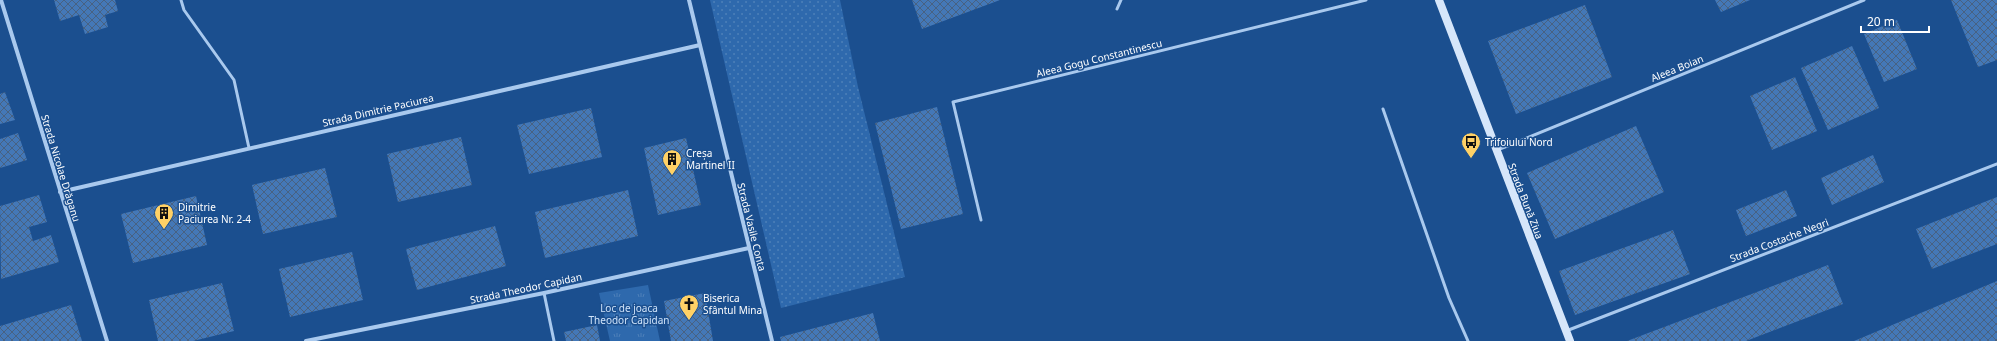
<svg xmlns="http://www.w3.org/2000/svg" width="1997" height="341" font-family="'Noto Sans',sans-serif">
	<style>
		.grass { fill: url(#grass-dots) }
		.park { fill: url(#park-tufts) }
		.building { fill: url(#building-cross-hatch) }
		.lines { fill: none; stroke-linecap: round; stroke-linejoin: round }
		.service { stroke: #a9c9ee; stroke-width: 3 }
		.minor { stroke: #a9c9ee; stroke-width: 4 }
		.secondary { stroke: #d6e6fa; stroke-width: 8 }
		.labels { text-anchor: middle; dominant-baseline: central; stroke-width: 3; stroke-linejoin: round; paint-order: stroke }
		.street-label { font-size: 10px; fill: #fff; stroke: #1b4f8f }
		.poi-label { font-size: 10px; fill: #fff; stroke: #1b4f8f; text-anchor: start }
		.park-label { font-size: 10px; fill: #cfe3fa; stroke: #1b4f8f }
	</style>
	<defs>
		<pattern id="grass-dots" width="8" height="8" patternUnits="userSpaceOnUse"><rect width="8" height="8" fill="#2e69ad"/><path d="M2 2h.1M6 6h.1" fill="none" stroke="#4d80b9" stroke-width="1.8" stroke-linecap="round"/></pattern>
		<pattern id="park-tufts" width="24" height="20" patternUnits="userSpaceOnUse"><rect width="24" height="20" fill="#2e69ad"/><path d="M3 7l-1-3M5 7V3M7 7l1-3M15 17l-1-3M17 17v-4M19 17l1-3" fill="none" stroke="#4d80b9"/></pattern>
		<pattern id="building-cross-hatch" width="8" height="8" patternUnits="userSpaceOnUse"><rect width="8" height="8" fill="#4478b7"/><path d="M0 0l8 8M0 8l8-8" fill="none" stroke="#486282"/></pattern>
	</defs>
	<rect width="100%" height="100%" fill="#1b4f8f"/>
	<!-- grass -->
	<path class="grass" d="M710 0H840L858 87 905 277 781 308Z"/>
	<!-- park -->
	<path class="park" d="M648 285 660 341H610L599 293Z"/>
	<!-- building -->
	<path class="building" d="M54 0H115L118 11 105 15 108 27 85 34 79 15 60 21Z
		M912 0H1000L922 29Z
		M1715 0H1750L1721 12Z
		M1951 0H1997V60L1978 67Z
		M1585 5 1612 77 1516 114 1488 41Z
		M1897 20 1917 69 1884 82 1864 34Z
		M1852 46 1879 108 1828 130 1801 68Z
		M1795 77 1817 131 1772 150 1750 96Z
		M5 92 15 120 0 124V94Z
		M937 107 963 214 901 229 875 123Z
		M591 108 602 157 529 174 517 125Z
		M1636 126 1664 192 1555 239 1527 173Z
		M18 133 27 160 0 168V139Z
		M461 137 472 185 398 202 387 154Z
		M686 138 701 205 658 215 644 148Z
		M1873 155 1884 182 1832 205 1821 178Z
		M325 168 337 217 263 234 252 185Z
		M628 190 638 236 545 258 535 212Z
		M1786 190 1797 216 1746 236 1736 210Z
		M39 195 47 222 29 227 33 241 51 235 59 262 1 279 0 206Z
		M196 196 207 245 133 263 121 214Z
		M1997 197V244L1932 269 1916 229Z
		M495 226 506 266 417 290 406 249Z
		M1673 230 1690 274 1575 315 1559 271Z
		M352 252 363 300 290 317 279 269Z
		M1828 265 1843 304 1746 341H1627Z
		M1997 281V341H1854Z
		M222 283 234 331 193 341H158L149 300Z
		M705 293 713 341H671L664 301Z
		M71 305 82 341H0V326Z
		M873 313 880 341H781L780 337Z
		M597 325 600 341H566L564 332Z"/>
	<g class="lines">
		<!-- service -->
		<path class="service" d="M181 0 184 10 234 80 249 148
			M1117 9 1121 0
			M1383 109 1449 298 1468 341
			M1512 144 1864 0
			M981 220 953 102 1366 0
			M544 293 554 341
			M1566 331 1997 164"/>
		<!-- minor -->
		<path class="minor" d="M1 0 107 341
			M689 0 772 341
			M1496 150 1512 144
			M60 192 700 45
			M306 341 544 293 749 248"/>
		<!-- secondary -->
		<path class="secondary" d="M1439 0 1570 341"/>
	</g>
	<!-- icons -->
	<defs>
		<g id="bus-pin" transform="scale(1)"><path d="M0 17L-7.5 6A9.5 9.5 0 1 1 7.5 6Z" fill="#ffd166" stroke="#1b4f8f"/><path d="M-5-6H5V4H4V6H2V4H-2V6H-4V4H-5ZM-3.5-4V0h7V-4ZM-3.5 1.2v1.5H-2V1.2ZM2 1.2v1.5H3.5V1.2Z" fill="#111"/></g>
		<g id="building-pin" transform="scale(1)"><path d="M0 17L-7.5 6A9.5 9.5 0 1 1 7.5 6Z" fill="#ffd166" stroke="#1b4f8f"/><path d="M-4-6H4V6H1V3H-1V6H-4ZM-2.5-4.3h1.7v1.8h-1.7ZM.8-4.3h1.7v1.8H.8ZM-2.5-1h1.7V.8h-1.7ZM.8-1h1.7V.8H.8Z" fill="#111"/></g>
		<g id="church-pin" transform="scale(1)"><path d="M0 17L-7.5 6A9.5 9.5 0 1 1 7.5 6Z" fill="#ffd166" stroke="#1b4f8f"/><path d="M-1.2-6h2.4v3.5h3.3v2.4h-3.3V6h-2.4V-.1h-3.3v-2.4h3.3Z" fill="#111"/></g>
	</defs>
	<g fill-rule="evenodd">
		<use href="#bus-pin" x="1471" y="142"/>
		<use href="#building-pin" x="672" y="159"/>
		<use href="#building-pin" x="164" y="213"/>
		<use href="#church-pin" x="689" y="304"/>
	</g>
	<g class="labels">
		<!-- street labels -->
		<g class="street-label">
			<text transform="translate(1099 58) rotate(-14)">Aleea Gogu Constantinescu</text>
			<text transform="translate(1677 68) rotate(-22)">Aleea Boian</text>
			<text transform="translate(378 110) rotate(-13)">Strada Dimitrie Paciurea</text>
			<text transform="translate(61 168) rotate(73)">Strada Nicolae Drăganu</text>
			<text transform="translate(1526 201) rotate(69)">Strada Bună Ziua</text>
			<text transform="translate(752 227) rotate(76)">Strada Vasile Conta</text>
			<text transform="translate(1779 240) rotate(-21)">Strada Costache Negri</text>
			<text transform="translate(526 288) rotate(-12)">Strada Theodor Capidan</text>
		</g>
		<!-- poi labels -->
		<g class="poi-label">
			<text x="1485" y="142">Trifoiului Nord</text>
			<text x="686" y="153">Creșa<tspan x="686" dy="12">Martinel II</tspan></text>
			<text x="178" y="207">Dimitrie<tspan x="178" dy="12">Paciurea Nr. 2-4</tspan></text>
			<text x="703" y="298">Biserica<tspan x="703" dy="12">Sfântul Mina</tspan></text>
		</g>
		<!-- park labels -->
		<g class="park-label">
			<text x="629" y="308">Loc de joaca<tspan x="629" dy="12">Theodor Capidan</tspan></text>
		</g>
	</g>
	<!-- scale -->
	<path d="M1861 26v6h68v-6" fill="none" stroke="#ffffff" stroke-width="2"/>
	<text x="1867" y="26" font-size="12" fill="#ffffff" stroke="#1b4f8f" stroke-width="3" paint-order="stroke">20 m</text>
</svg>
